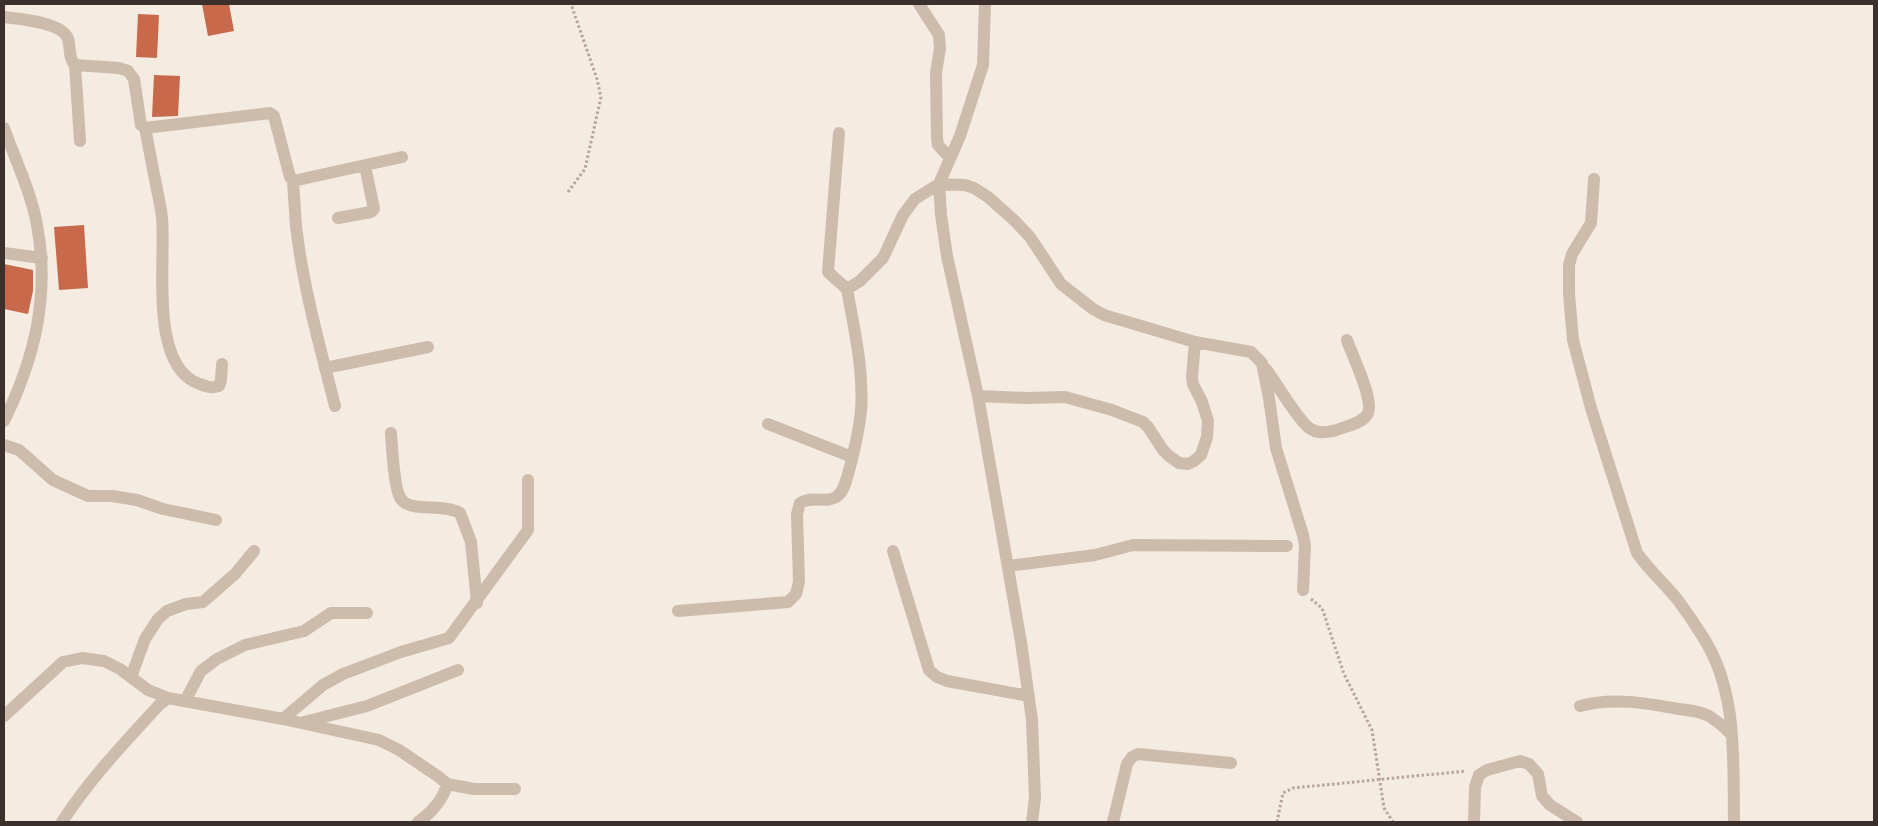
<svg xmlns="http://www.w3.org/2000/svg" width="1878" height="826" font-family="'Source Sans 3',sans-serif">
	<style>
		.building { fill: #c8694b }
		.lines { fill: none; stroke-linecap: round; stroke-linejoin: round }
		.path { stroke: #b9a596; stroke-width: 3; stroke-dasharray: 2.5 2.5; stroke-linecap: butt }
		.minor { stroke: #cdbbac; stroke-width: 12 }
	</style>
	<rect width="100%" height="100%" fill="#f4ebe1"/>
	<!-- building -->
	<path class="building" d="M202 4H229L234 31 208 36Z
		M138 14 159 15 157 58 136 57Z
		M154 75 180 76 178 116 152 117Z
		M84 225 88 288 59 290 54 227Z
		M4 264 33 270V291L28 314 4 309Z"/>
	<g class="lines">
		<!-- path -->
		<path class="path" d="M568 192 585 169 601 97 597 79 571 4
			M1311 599 1322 608 1344 674 1372 730 1384 808 1393 822
			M1277 822 1283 793 1293 788 1466 771"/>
		<!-- minor -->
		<path class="minor" d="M919 4 939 35 940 48 936 73 937 139 938 145 950 158
			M985 4 983 65 960 136 939 184 941 215 947 256 978 396 1021 642 1032 720 1035 798 1032 822
			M4 17C19 19 63 22 68 39 71 48 68 58 75 65L119 68 128 71 134 79 141 125 145 128 270 113 274 116 290 177 293 181 402 157
			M75 65 80 141
			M4 128C15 159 31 192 37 225 50 295 35 358 4 421
			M145 128C149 147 152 166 156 184 158 196 161 207 162 218 166 260 149 363 197 383 205 386 211 389 219 386L221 380 222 364
			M839 133 828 272 847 289
			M1594 179 1591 223 1572 254 1569 265V294L1573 340 1591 408 1637 553C1649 570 1664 583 1677 599 1686 611 1695 624 1703 637 1738 692 1733 759 1734 822
			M293 181C294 196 295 211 296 226 303 287 320 347 335 406
			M338 218 371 212 374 209 365 166
			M4 253 42 258
			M325 368 428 347
			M1266 369C1278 385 1295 416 1309 428 1319 435 1332 432 1342 428 1351 425 1364 422 1368 413 1374 399 1352 355 1347 340
			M978 396 1026 398 1065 397 1112 410 1143 422 1148 427 1163 450 1169 456 1179 463 1188 464 1194 461 1201 455 1207 437 1208 421 1202 402 1193 384 1192 377 1195 342
			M768 424 852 457
			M391 433C392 446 394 490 401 499 405 505 415 507 422 507 435 508 449 507 460 513L471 542 477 603
			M4 445 19 450 53 480 88 496H112L137 500 163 509 216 520
			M893 551 929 670 937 677 947 681 1029 696
			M1008 566 1095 555 1133 545 1287 546
			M678 611 788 602 796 594 799 582 797 514 800 503C813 495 825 504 836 497 845 492 847 476 850 467 855 448 859 430 861 411 864 370 854 329 847 289L860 281 883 258 903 215 915 199 939 184 965 185 974 188 988 197 1015 221 1030 237 1061 284 1093 309 1104 315 1195 342 1251 352 1262 363 1269 398 1276 448 1303 535 1305 546 1303 590
			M131 677 145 639 158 619 167 611 186 604 203 602 235 574 254 551
			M185 701 201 671 217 659 245 645 304 631 331 613H367
			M1580 706C1612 697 1646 703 1679 709 1688 710 1700 711 1709 716 1717 721 1725 728 1732 735
			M4 716 63 662 82 658 104 661 120 669 148 690 168 698 283 719 379 740 399 750 439 777 447 784C444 799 430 814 418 822
			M283 719 323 685 343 674 401 652 449 638 528 530V480
			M304 722 367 706 458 670
			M447 784 474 789H515
			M62 822C89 780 125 742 159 705L168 698
			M1113 822 1127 764 1132 757 1138 754 1231 763
			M1474 822 1475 787 1479 775 1487 770 1520 761 1529 764 1538 774 1542 796 1550 805 1577 822"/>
	</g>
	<!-- border -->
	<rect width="1878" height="826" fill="none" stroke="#3b302b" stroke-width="10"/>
</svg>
